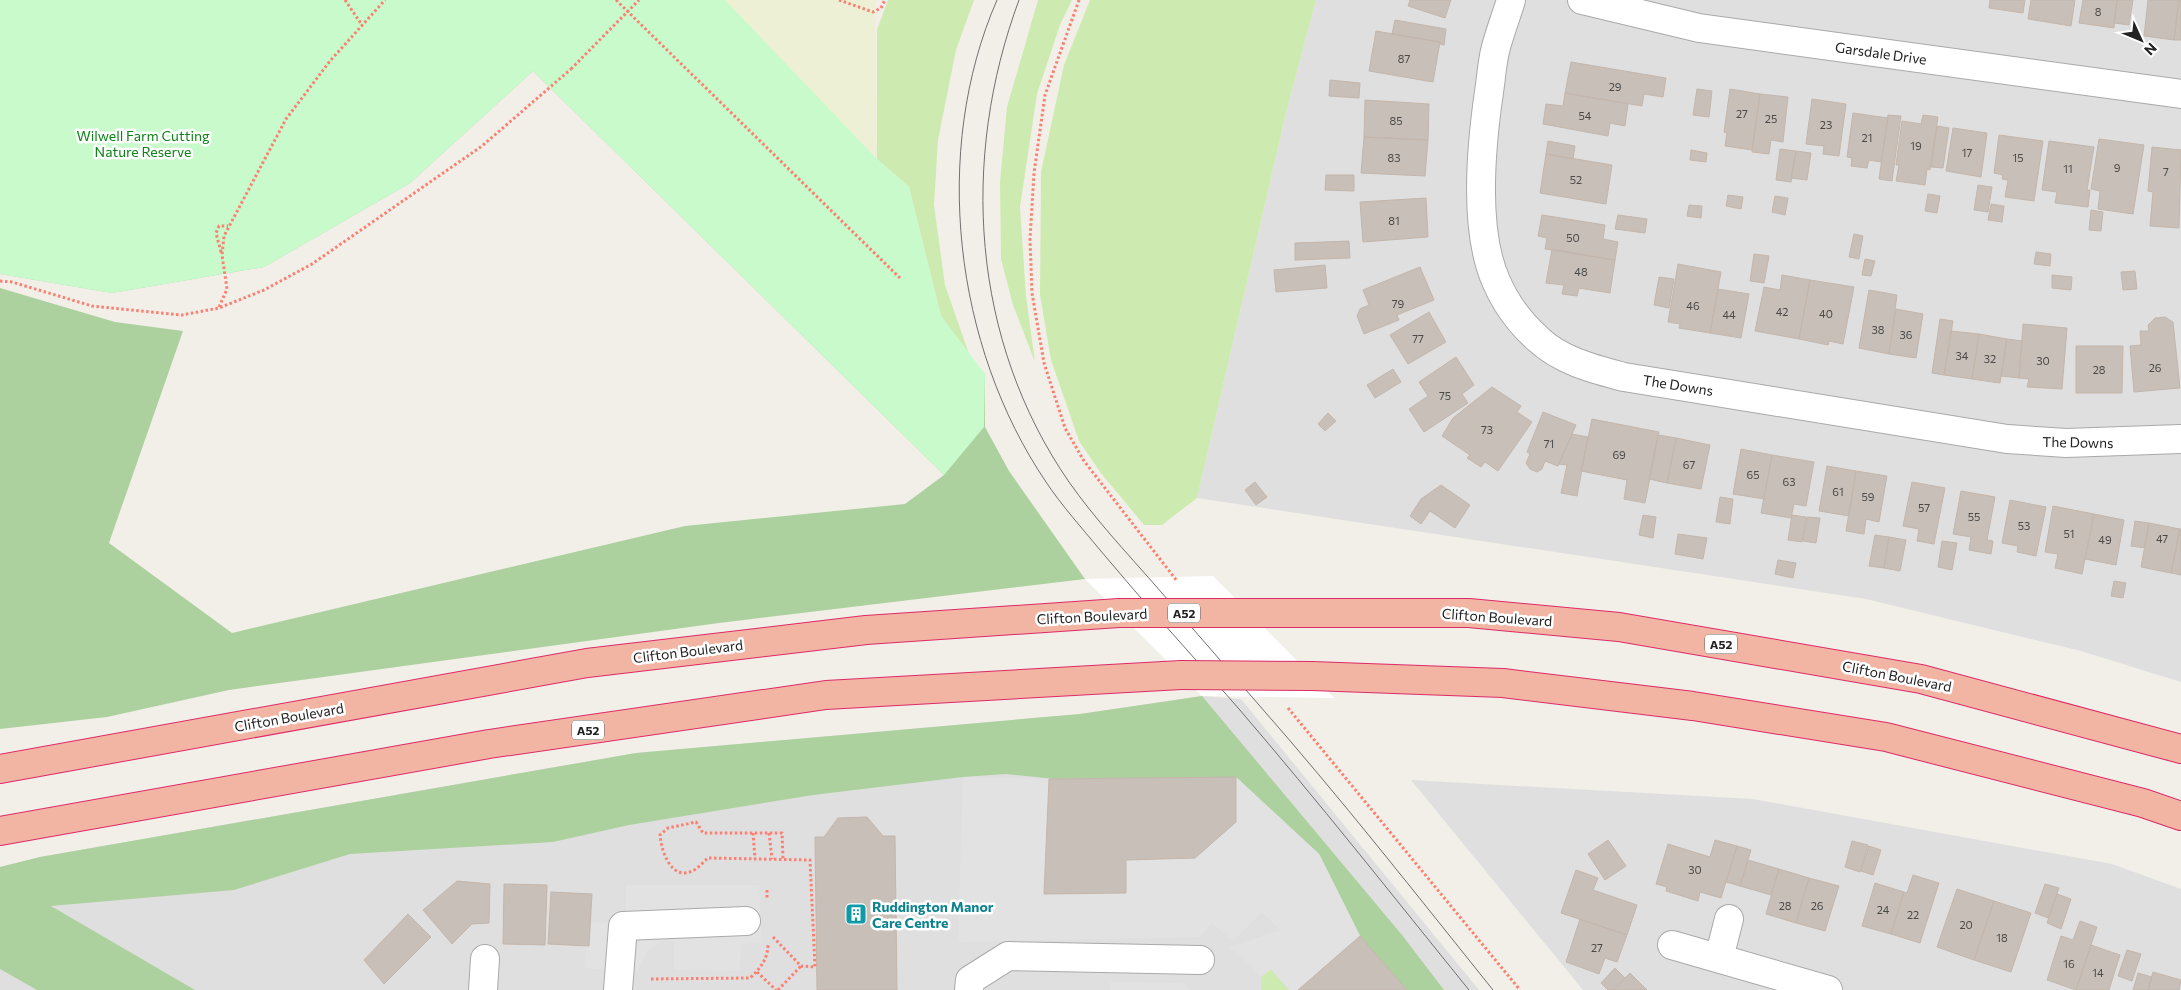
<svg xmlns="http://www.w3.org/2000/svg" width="2181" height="990" font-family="Commissioner,sans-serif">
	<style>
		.residential { fill: #e0dfdf }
		.farmland { fill: #eef0d5 }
		.grass { fill: #cdebb0 }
		.forest { fill: #add19e }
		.park { fill: #c8facc }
		.parking { fill: #e2e2e2 }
		.pier { fill: #fff }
		.building { fill: #c7bfb8; stroke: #c4b6ab }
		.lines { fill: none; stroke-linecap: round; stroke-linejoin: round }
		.minor-casing { stroke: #a9a9a9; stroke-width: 30 }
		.trunk-casing { stroke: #dc2a67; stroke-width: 30 }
		.path { stroke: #fa8072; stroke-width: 3; stroke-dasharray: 2.5 2.5; stroke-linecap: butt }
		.minor { stroke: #fff; stroke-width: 28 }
		.trunk { stroke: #f2b4a3; stroke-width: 28 }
		.tram { stroke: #707070; stroke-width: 1 }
		.trunk-bridge-casing { stroke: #dc2a67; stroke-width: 30; stroke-linecap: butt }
		.path-bridge { stroke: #fa8072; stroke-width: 3; stroke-dasharray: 2.5 2.5; stroke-linecap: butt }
		.trunk-bridge { stroke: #f2b4a3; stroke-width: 28 }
		.labels { text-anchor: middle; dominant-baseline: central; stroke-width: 5; stroke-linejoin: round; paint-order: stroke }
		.number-label { font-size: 11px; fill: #4b4948 }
		.shield { fill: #fff; stroke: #646464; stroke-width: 1 }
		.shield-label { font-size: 12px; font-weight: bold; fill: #222 }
		.street-label { font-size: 14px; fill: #222; stroke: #fff }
		.park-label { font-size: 14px; fill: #0c8416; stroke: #fff }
		.culture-label { font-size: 14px; font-weight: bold; fill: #0d838f; stroke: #fff; text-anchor: start }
	</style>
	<rect width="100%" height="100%" fill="#f2efe9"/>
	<!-- residential -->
	<path class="residential" d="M1316 0H2181V682L2081 651 1866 599 1197 498 1286 113Z
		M1202 696 1241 699 1479 990H0V867L40 857 636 753 1080 714Z
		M1411 780 1753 799 2112 864 2181 889V990H1583Z"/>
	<!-- farmland -->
	<path class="farmland" d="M725 0H875L877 159 787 67Z"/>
	<!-- grass -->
	<path class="grass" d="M888 0H974L956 50 938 140 934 205 945 285 969 354 941 316 909 187 877 159V30Z
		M1038 0H1072L1060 25 1037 94 1020 207 1026 296 1035 362 1013 305 1001 259 1000 182 1007 107Z
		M1090 0H1316L1286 113 1197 498 1162 525H1144L1100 472 1079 441 1051 360 1040 295 1041 172 1064 65Z
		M1271 969 1289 990H1261V977Z"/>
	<!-- forest -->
	<path class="forest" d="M0 0H455L985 374V427L1009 471 1085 579 719 623 229 690 107 717 0 729V288L115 322 183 331 109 543 232 633 685 526 905 504 944 475 533 71 410 183 264 267 112 293 0 274Z
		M1202 696 1402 935 1444 990H1407L1360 936 1319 854 1236 777 1055 779 1006 774 963 777 813 795 629 825 553 842 350 854 234 890 51 906 195 990H37L0 969V867L40 857 636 753 1080 714Z"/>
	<!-- park -->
	<path class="park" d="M0 0H725L877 159 909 187 941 316 985 374 984 427 944 475 533 71 410 183 264 267 112 293 0 274Z"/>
	<!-- parking -->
	<path class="parking" d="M963 777 1049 779 1045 894 1126 893V860L1195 858 1236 822V777L1319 854 1360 936 1298 990H1289L1271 969 1261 977 1229 947 1280 930 1262 912 1233 941 1212 923 1200 937 958 942Z
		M626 885H759L762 942 741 945 740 971 674 970V942L662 940 647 952 637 972 584 968 588 922 626 923Z
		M1110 982 1181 983 1191 990H1110Z"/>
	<!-- pier -->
	<path class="pier" d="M1213 576 1334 698 1202 696 1085 579Z"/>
	<!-- building -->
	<path class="building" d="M1410 0H1451L1445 18 1408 6Z
		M1990 0H2025L2023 13 1989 8Z
		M2031 0H2075L2071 26 2028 19Z
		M2083 0H2117L2114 28 2079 23Z
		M2117 0H2133L2129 25 2114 23Z
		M2148 0H2179L2174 40 2144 36Z
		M2179 0H2181V40H2174Z
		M1395 20 1446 29 1444 45 1440 44V42L1392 34Z
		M1376 31 1440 42 1433 82 1369 71Z
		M1571 62 1666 78 1663 97 1644 94 1642 106 1565 93Z
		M1330 80 1360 83 1359 98 1329 96Z
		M1697 89 1712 91 1709 117 1693 115Z
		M1730 89 1760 94 1752 150 1725 146 1727 133 1724 132Z
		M1565 93 1628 104 1625 126 1610 123 1608 136 1543 124 1546 104 1563 106Z
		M1760 94 1788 97 1783 142 1771 140 1769 154 1752 152Z
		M1812 99 1846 104 1839 156 1823 154 1824 146 1806 144Z
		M1365 100 1429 104 1428 140 1364 137Z
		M1853 113 1888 118 1881 162 1869 160 1867 168 1851 166 1852 158 1847 157Z
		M1888 115 1901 116 1892 181 1879 179Z
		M1923 115 1938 117 1930 170 1927 169 1925 185 1896 181 1899 165H1896L1902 121 1921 124Z
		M1937 126 1949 128 1943 168 1931 167Z
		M1953 128 1987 133 1981 177 1946 171Z
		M1999 135 2043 141 2034 201 2005 197 2008 180 2002 179 2003 175 1994 173Z
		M1364 137 1428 140 1425 176 1361 173Z
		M2099 139 2144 145 2133 214 2098 209 2100 191 2091 189Z
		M1548 141 1575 146 1573 159 1546 154Z
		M2049 141 2094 147 2087 190H2090L2088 207 2055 203 2057 192 2042 190Z
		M2152 147 2181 150 2179 228 2150 226 2153 192 2148 191Z
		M1780 149 1796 151 1791 182 1776 180Z
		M1691 150 1707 153 1706 162 1690 160Z
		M1796 151 1811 153 1807 180 1791 178Z
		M1546 154 1612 165 1606 204 1540 193Z
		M1326 175H1354V191L1325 190Z
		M1978 185 1992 187 1988 212 1974 210Z
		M1928 194 1940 196 1937 213 1925 211Z
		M1728 195 1743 197 1741 209 1726 206Z
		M1775 196 1788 198 1785 215 1772 212Z
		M1426 198 1428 237 1363 242 1360 202Z
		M1991 204 2004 206 2002 222 1988 220Z
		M1689 205 1702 206 1701 218 1687 216Z
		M2091 210 2103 212 2101 231 2089 230Z
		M1542 215 1605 225 1603 239 1618 242 1615 260 1545 249 1547 238 1538 236Z
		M1618 215 1647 219 1645 233 1615 229Z
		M1854 234 1863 236 1859 259 1849 257Z
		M1349 241 1350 258 1295 260V243Z
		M1552 249 1615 260 1610 293 1579 288 1577 296 1562 294 1564 285 1546 283Z
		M2036 252 2051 254 2050 266 2034 264Z
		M1754 254 1769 256 1764 283 1750 281Z
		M1865 259 1875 261 1871 276 1862 275Z
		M1678 264 1721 272 1710 333 1679 328 1680 324 1668 322Z
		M1325 265 1327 288 1276 292 1274 270Z
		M1420 267 1434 300 1397 315 1399 320 1364 334 1357 316 1360 309 1369 305 1363 290Z
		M2135 271 2137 289 2123 290 2121 272Z
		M1782 275 1810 280 1799 339 1755 331 1764 287 1780 290Z
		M2052 275 2072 277 2071 290 2052 288Z
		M1659 277 1674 279 1669 308 1654 305Z
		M1810 280 1854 287 1843 344 1829 341 1828 345 1799 339Z
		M1718 289 1749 294 1741 338 1710 333Z
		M1869 290 1897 295 1889 354 1859 348Z
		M1896 309 1923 314 1916 358 1889 354Z
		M1429 312 1446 342 1408 364 1390 335Z
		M2165 317 2173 322 2180 388 2134 392 2130 346 2141 345 2140 331H2149L2148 325 2155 318Z
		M1940 319 1953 321 1944 375 1932 373Z
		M2023 324 2067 328 2062 389 2027 387 2029 379 2019 378Z
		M1951 331 1979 334 1972 379 1944 375Z
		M1979 334 2007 339 2000 383 1972 379Z
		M2007 339 2022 341 2019 378 2001 376Z
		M2076 346H2123L2122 393H2076Z
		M1456 357 1474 385 1462 394 1468 403 1424 432 1409 409 1428 396 1419 382Z
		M1393 369 1401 382 1375 398 1367 385Z
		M1492 387 1521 406 1517 412 1532 422 1498 471 1485 462 1481 467 1467 458 1470 455 1442 436 1453 418Z
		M1543 412 1576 425 1558 466 1545 461 1542 469 1537 472 1530 469 1526 463 1530 454 1527 452Z
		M1328 413 1336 421 1325 431 1318 424Z
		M1592 419 1659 432 1645 503 1624 499 1627 480 1581 471Z
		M1572 434 1588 437 1577 496 1561 493 1567 465 1559 464Z
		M1658 435 1676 438 1667 483 1649 479Z
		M1676 438 1710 445 1701 489 1667 483Z
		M1741 449 1772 455 1764 499 1733 494Z
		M1772 455 1814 462 1806 506 1794 504 1791 518 1761 513Z
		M1827 466 1856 471 1849 516 1819 511Z
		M1856 471 1887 476 1879 522 1866 519 1864 534 1846 531Z
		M1255 482 1267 497 1256 505 1245 490Z
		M1912 482 1945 488 1934 544 1917 541 1919 529 1903 526Z
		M1441 485 1470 505 1455 528 1430 511 1421 524 1410 516 1421 499Z
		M1961 491 1995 497 1987 540 1993 541 1991 554 1969 550 1971 537 1953 534Z
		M1720 497 1733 499 1730 524 1716 522Z
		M2010 500 2046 507 2036 556 2017 552 2018 546 2002 543Z
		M2053 506 2094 514 2082 574 2055 568 2058 554 2045 552Z
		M2094 514 2124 520 2116 565 2085 559Z
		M1643 515 1656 517 1653 538 1639 535Z
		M1792 515 1806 517 1802 542 1788 540Z
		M1807 517 1820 518 1816 543 1803 541Z
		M2135 521 2149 523 2145 548 2131 546Z
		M2149 523 2180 529 2171 573 2141 567Z
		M2180 529H2181V575L2171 573Z
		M1678 534 1707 538 1703 559 1675 554Z
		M1875 535 1889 537 1884 568 1869 566Z
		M1889 537 1906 540 1900 571 1884 568Z
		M1942 541 1957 543 1952 570 1938 567Z
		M1778 560 1796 563 1793 578 1775 574Z
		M2114 581 2126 583 2123 598 2111 596Z
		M1236 777V822L1195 858 1126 860V893L1044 894 1049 779Z
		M867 817 883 836H895L897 990H817L815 837H824L838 818Z
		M1608 840 1626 866 1605 880 1588 854Z
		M1715 840 1737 846 1721 898 1700 892 1698 901 1666 891 1667 887 1656 884 1668 844 1710 857Z
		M1852 841 1868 845 1860 872 1845 867Z
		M1737 846 1751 850 1740 886 1726 882Z
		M1869 846 1881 850 1873 875 1861 871Z
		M1748 860 1779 869 1771 895 1740 886Z
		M1779 869 1809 878 1796 923 1766 914Z
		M1576 870 1598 878 1593 890 1637 905 1627 935 1561 913Z
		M1913 875 1939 883 1920 943 1891 934 1904 892 1907 893Z
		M1809 878 1839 886 1825 931 1796 923Z
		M457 881 490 884 489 923 472 924 452 944 423 910Z
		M1875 883 1904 892 1891 934 1862 926Z
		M504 884 547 885 545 945 503 944Z
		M2045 884 2059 888 2048 918 2035 913Z
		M1957 889 1994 901 1974 960 1937 947Z
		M551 892 592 894 589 946 548 944Z
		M2057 894 2071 899 2061 929 2047 923Z
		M1994 901 2031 913 2011 972 1974 960Z
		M408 914 431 937 384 984 364 960Z
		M1580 919 1627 935 1617 962 1605 958 1599 974 1566 962Z
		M2080 921 2097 927 2076 990 2047 980 2061 936 2073 940Z
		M1360 936 1407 990H1298Z
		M2091 945 2120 955 2109 990H2076Z
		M2127 950 2141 954 2132 981 2118 976Z
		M1615 968 1625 978 1613 990H1608L1601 983Z
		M2153 972 2181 980 2179 990H2148Z
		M1630 973 1647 990H1613Z
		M2138 973 2152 977 2148 990H2133Z"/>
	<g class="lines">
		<!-- minor casing -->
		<g class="minor-casing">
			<path id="minor" d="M1511 0C1506 17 1499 34 1495 51 1492 64 1491 79 1489 92 1481 147 1473 229 1496 281 1505 302 1520 323 1538 339 1561 361 1594 369 1624 377L2007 439 2066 443 2181 439
				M1582 0 1699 28 2181 94
				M1672 945 1828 990
				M1719 958 1729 919
				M483 990 485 959
				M618 990 623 926 746 921
				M969 990 970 980 1008 956 1200 960"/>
		</g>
		<!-- trunk casing -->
		<g class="trunk-casing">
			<path id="trunk" d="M1250 613H1469L1619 627 1921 679 2181 749
				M1312 676 1503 683 1693 706 1886 737 2143 803 2181 816
				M0 769 587 663 866 630 1119 613
				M0 831 489 744 826 695 1181 675"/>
		</g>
		<!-- path -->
		<path class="path" d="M345 0 362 25
			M616 0 900 278
			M839 0 873 12 881 8 885 0
			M1079 0 1045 95 1034 173 1030 239 1032 293 1044 363 1065 428 1084 461 1177 581
			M221 252 216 233 219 226H228
			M0 281 12 282 92 306 182 315 219 308 264 290 312 264 482 146 571 69
			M219 307 227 289 222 255 224 236 286 119 330 61 385 0
			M1288 708 1520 990
			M753 833 755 859
			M769 833 772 859
			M767 890V898
			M773 937 801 966 815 967 810 860 708 858C703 862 698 869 692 871 671 881 661 850 660 835L668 828 696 822 703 833H782L783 859
			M757 972 776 990
			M651 979 750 978C761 968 768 958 768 944
			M778 990 801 966"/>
		<!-- minor -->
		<use href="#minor" class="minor"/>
		<!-- trunk -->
		<use href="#trunk" class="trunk"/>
		<!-- tram -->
		<path class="tram" d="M997 0C931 151 954 346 1046 482 1062 506 1082 528 1100 550 1145 604 1193 656 1239 709 1318 801 1393 896 1469 990
			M1019 0C960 159 971 340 1069 482 1095 519 1126 552 1155 585 1190 625 1224 665 1259 705 1340 797 1416 894 1493 990"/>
		<!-- trunk-bridge casing -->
		<g class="trunk-bridge-casing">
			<path id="trunk-bridge" d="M1119 613H1250
				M1181 675 1312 676"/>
		</g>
		<!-- path-bridge -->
		<path class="path-bridge" d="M571 69 639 0"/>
		<!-- trunk-bridge -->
		<use href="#trunk-bridge" class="trunk-bridge"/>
	</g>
	<!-- icons -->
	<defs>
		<g id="building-square" transform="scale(1.125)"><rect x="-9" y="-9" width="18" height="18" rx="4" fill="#0f9aa8" stroke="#fff"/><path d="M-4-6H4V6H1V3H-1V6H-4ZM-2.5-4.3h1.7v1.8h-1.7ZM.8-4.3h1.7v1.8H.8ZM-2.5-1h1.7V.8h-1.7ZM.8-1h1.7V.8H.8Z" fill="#fff"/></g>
	</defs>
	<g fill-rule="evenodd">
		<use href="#building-square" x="856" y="914"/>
	</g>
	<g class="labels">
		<!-- number labels -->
		<g class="number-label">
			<text x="2098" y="11">8</text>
			<text x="1404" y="58">87</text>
			<text x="1615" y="86">29</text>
			<text x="1742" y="113">27</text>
			<text x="1585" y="115">54</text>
			<text x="1771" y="118">25</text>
			<text x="1396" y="120">85</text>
			<text x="1826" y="124">23</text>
			<text x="1867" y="137">21</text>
			<text x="1916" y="145">19</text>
			<text x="1967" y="152">17</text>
			<text x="1394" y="157">83</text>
			<text x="2018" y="157">15</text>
			<text x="2117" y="167">9</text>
			<text x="2068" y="168">11</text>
			<text x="2166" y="171">7</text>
			<text x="1576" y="179">52</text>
			<text x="1394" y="220">81</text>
			<text x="1573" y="237">50</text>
			<text x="1581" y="271">48</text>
			<text x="1398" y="303">79</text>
			<text x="1693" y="305">46</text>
			<text x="1782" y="311">42</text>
			<text x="1826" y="313">40</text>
			<text x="1729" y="314">44</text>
			<text x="1878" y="329">38</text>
			<text x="1906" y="334">36</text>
			<text x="1418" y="338">77</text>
			<text x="1962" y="355">34</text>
			<text x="1990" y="358">32</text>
			<text x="2043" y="360">30</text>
			<text x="2155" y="367">26</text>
			<text x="2099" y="369">28</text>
			<text x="1445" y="395">75</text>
			<text x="1487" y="429">73</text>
			<text x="1549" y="443">71</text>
			<text x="1619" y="454">69</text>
			<text x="1689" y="464">67</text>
			<text x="1753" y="474">65</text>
			<text x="1789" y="481">63</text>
			<text x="1838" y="491">61</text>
			<text x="1868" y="496">59</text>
			<text x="1924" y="507">57</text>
			<text x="1974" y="516">55</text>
			<text x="2024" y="525">53</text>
			<text x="2069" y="533">51</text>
			<text x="2162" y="538">47</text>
			<text x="2105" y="539">49</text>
			<text x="1695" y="869">30</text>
			<text x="1785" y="905">28</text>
			<text x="1817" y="905">26</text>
			<text x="1883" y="909">24</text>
			<text x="1913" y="914">22</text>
			<text x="1966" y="924">20</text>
			<text x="2002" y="937">18</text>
			<text x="1597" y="947">27</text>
			<text x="2069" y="963">16</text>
			<text x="2098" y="972">14</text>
		</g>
		<!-- shield labels -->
		<g class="shield">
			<rect x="1168" y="603.5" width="32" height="19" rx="4"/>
			<rect x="1705" y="634.5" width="32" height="19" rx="4"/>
			<rect x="572" y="720.5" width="32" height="19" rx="4"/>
		</g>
		<g class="shield-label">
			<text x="1184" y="613">A52</text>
			<text x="1721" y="644">A52</text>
			<text x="588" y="730">A52</text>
		</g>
		<!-- street labels -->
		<g class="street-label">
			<text transform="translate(1881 53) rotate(8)">Garsdale Drive</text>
			<text transform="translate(1678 385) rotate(9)">The Downs</text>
			<text transform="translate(2078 442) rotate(1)">The Downs</text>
			<text transform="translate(1092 616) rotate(-3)">Clifton Boulevard</text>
			<text transform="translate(1497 617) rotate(4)">Clifton Boulevard</text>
			<text transform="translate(688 651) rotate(-7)">Clifton Boulevard</text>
			<text transform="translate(1897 676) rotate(11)">Clifton Boulevard</text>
			<text transform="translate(289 717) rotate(-10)">Clifton Boulevard</text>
		</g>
		<!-- park labels -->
		<g class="park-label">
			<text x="143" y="135">Wilwell Farm Cutting<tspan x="143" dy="16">Nature Reserve</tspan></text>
		</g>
		<!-- culture labels -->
		<g class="culture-label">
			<text x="872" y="906">Ruddington Manor<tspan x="872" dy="16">Care Centre</tspan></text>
		</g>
	</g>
	<!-- north arrow -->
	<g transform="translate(2141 40) rotate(134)" stroke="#ffffff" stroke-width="4" paint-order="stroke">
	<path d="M0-4L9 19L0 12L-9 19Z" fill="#222222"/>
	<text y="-8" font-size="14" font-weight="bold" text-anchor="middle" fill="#222222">N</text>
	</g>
</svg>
